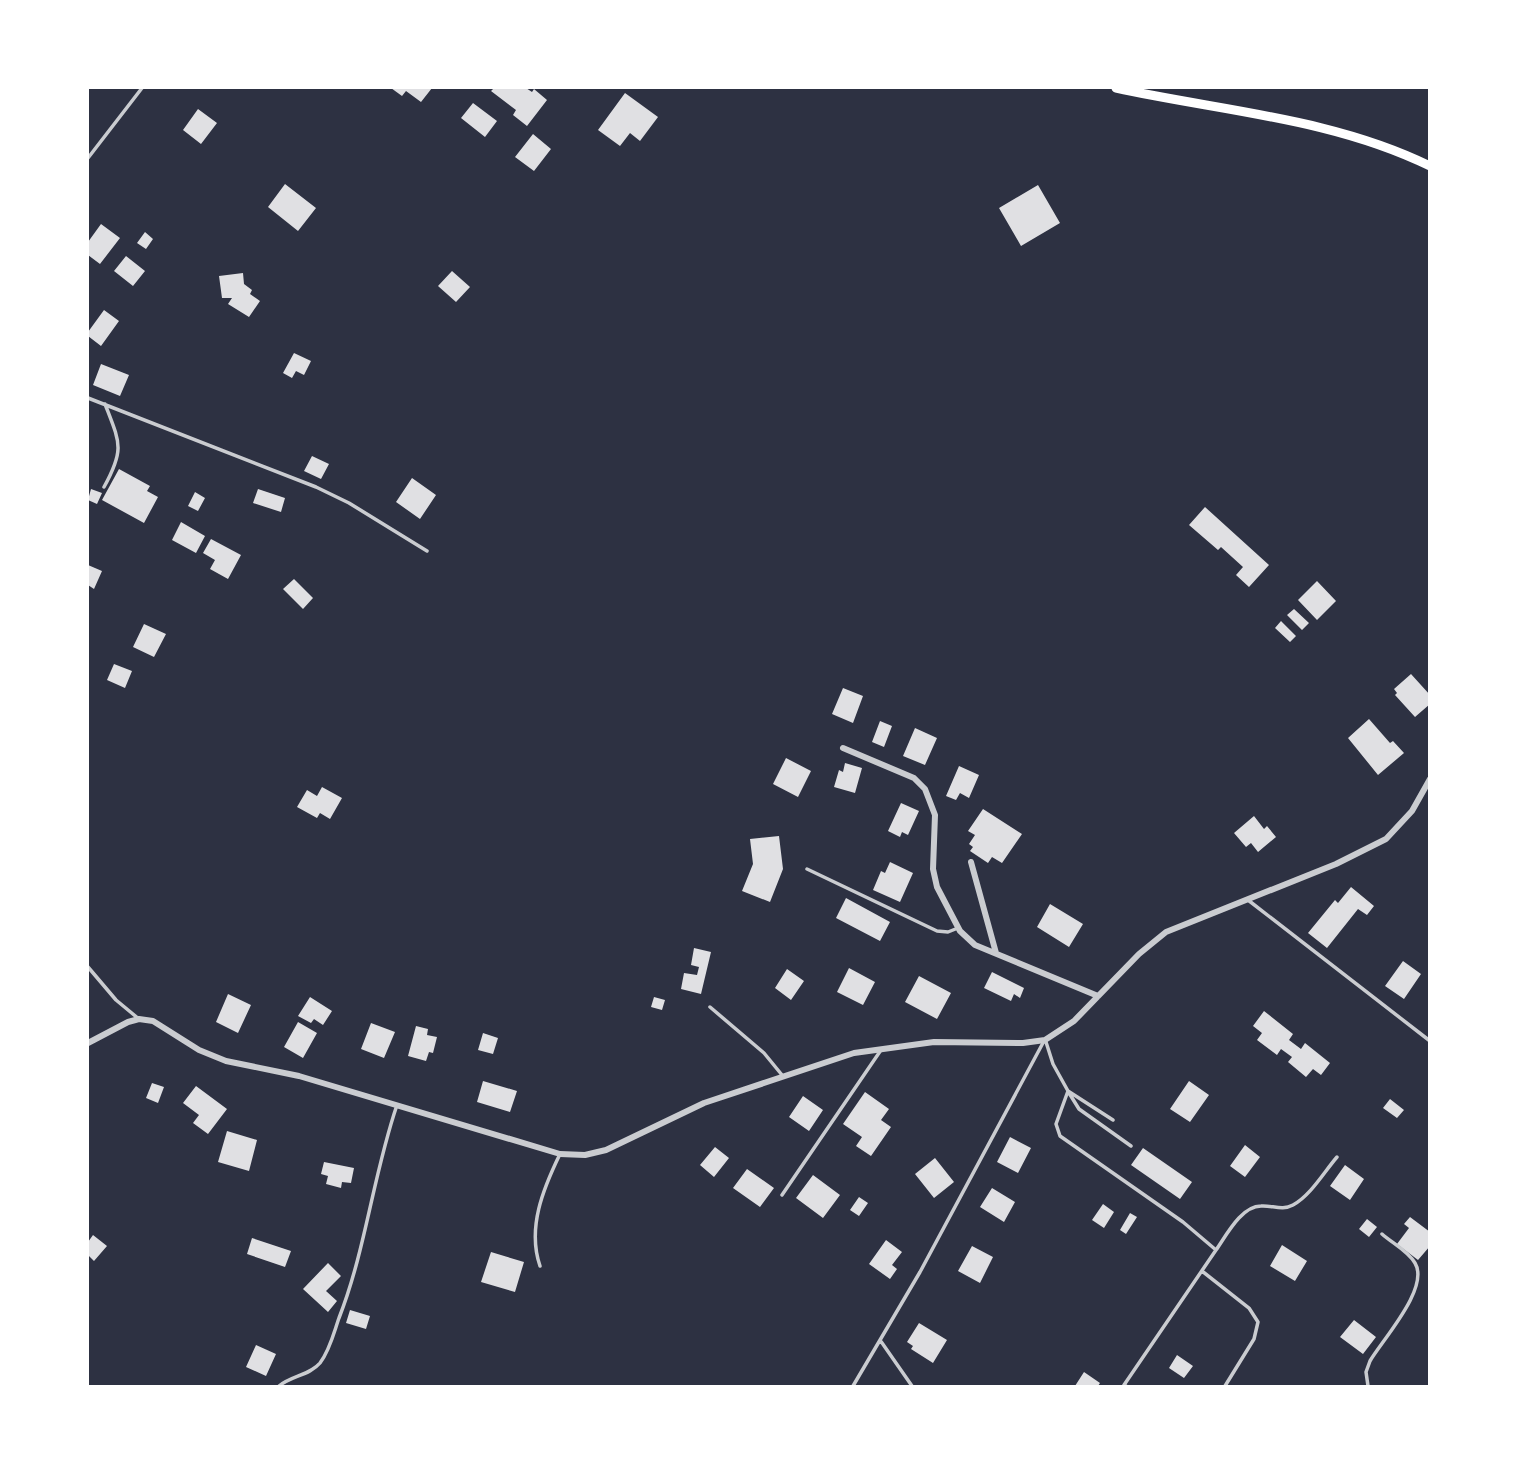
<svg xmlns="http://www.w3.org/2000/svg" width="1517" height="1474" font-family="'Fira Sans',sans-serif">
	<style>
		.building { fill: #e0e0e3 }
		.lines { fill: none; stroke-linecap: round; stroke-linejoin: round }
		.service { stroke: #caccd0; stroke-width: 3.5 }
		.minor { stroke: #caccd0; stroke-width: 6 }
		.secondary { stroke: #fff; stroke-width: 9 }
	</style>
	<rect width="100%" height="100%" fill="#2d3142"/>
	<!-- building -->
	<path class="building" d="M391 88H432L421 102 406 91 402 96Z
		M494 88H526L532 92 534 89 547 100 527 126 513 115 516 110 491 91Z
		M625 93 658 117 640 141 630 133 620 146 598 130Z
		M473 103 497 121 485 137 461 118Z
		M198 109 217 123 201 144 183 130Z
		M533 134 551 149 534 171 515 157Z
		M285 184 316 208 298 231 268 207Z
		M1038 185 1060 223 1021 246 999 208Z
		M101 224 120 238 100 264 88 255V242Z
		M145 232 153 239 146 249 137 243Z
		M126 256 145 271 133 286 114 271Z
		M452 271 470 287 456 302 438 286Z
		M243 273 244 284 252 290 250 294 260 301 249 317 228 304 232 298H222L219 276Z
		M104 310 119 321 101 346 88 336V332Z
		M294 353 311 361 304 375 296 371 292 378 283 373Z
		M101 364 129 375 120 396 93 385Z
		M312 456 329 464 321 479 304 471Z
		M119 469 150 486 147 491 158 497 144 523 102 500Z
		M412 478 436 495 420 519 396 502Z
		M91 489 102 493 97 504 88 500Z
		M258 489 285 498 281 512 253 503Z
		M195 492 205 498 198 511 188 506Z
		M1205 507 1269 565 1249 587 1236 575 1243 567 1221 547 1218 550 1189 525Z
		M181 522 205 536 196 553 172 540Z
		M211 539 241 555 228 579 210 569 215 560 203 553Z
		M88 565 102 571 94 589 88 585Z
		M294 579 313 598 303 609 283 589Z
		M1317 581 1336 601 1317 620 1298 600Z
		M1294 609 1309 623 1302 630 1287 615Z
		M1281 621 1296 636 1290 642 1275 628Z
		M144 624 166 634 154 657 133 647Z
		M114 664 132 671 125 688 107 680Z
		M1411 674 1430 695V704L1415 717 1395 695 1397 693 1394 689Z
		M843 688 863 696 853 723 832 714Z
		M1369 719 1390 743 1393 741 1404 753 1378 775 1348 738Z
		M880 721 892 726 884 747 872 742Z
		M915 728 937 738 925 765 903 756Z
		M786 758 811 771 798 797 773 784Z
		M845 763 862 768 855 793 834 787 839 770 843 772Z
		M959 766 979 775 969 798 960 793 956 800 946 796Z
		M322 787 342 798 330 819 320 813 317 818 297 807 307 790 317 796Z
		M901 803 919 811 908 835 902 832 900 837 888 831Z
		M983 809 1022 834 1002 863 992 857 988 863 970 851 973 847 969 844 975 835 968 831Z
		M1254 816 1264 829 1267 826 1276 837 1258 852 1251 843 1246 847 1234 833Z
		M779 836 783 869 770 902 742 891 753 864 750 839Z
		M890 862 913 873 900 902 873 890 881 871 885 873Z
		M1351 887 1374 906 1367 915 1358 909 1327 948 1308 933 1335 900 1338 903Z
		M846 898 890 922 880 941 836 918Z
		M1050 904 1083 924 1069 947 1037 927Z
		M694 948 711 952 701 994 681 989 684 973 697 975 699 967 691 965Z
		M1403 961 1421 974 1404 999 1385 986Z
		M849 968 875 982 863 1005 837 992Z
		M787 969 804 981 791 1000 775 988Z
		M992 972 1024 988 1020 998 1014 994 1011 1001 984 988Z
		M919 976 951 993 937 1019 905 1002Z
		M228 994 251 1005 238 1033 216 1022Z
		M310 997 332 1011 323 1025 314 1019 311 1023 298 1016Z
		M654 997 665 1000 662 1010 651 1007Z
		M1264 1011 1293 1034 1289 1040 1301 1049 1305 1043 1330 1063 1321 1075 1313 1069 1306 1077 1288 1062 1292 1057 1281 1049 1277 1055 1257 1040 1262 1033 1253 1026Z
		M298 1022 317 1033 303 1058 284 1047Z
		M371 1023 395 1032 384 1058 361 1049Z
		M416 1026 428 1029 427 1035 437 1037 433 1053 429 1052 426 1061 408 1056Z
		M483 1033 498 1038 493 1054 478 1050Z
		M483 1081 517 1091 510 1112 477 1102Z
		M1189 1081 1209 1095 1190 1122 1170 1109Z
		M152 1083 164 1087 158 1103 146 1098Z
		M196 1086 227 1109 208 1134 193 1123 199 1115 183 1103Z
		M865 1092 889 1109 881 1120 891 1127 871 1156 856 1146 862 1137 843 1124Z
		M803 1096 823 1110 809 1131 789 1117Z
		M1390 1099 1404 1110 1397 1118 1383 1108Z
		M227 1131 257 1140 249 1171 218 1162Z
		M1010 1137 1031 1148 1018 1173 997 1162Z
		M1245 1145 1260 1157 1245 1177 1230 1166Z
		M715 1147 729 1158 714 1177 700 1165Z
		M1143 1148 1192 1182 1180 1199 1131 1165Z
		M935 1158 954 1182 934 1198 915 1174Z
		M324 1162 354 1168 351 1183 342 1182 341 1188 326 1184 328 1176 321 1174Z
		M1345 1165 1364 1179 1350 1200 1330 1186Z
		M747 1169 774 1188 760 1207 733 1188Z
		M813 1175 840 1195 823 1218 796 1198Z
		M992 1188 1015 1202 1004 1222 980 1207Z
		M859 1197 868 1203 859 1216 850 1210Z
		M1103 1204 1114 1212 1104 1228 1092 1220Z
		M1130 1213 1137 1217 1126 1234 1120 1230Z
		M1410 1217 1430 1232V1246L1418 1260 1397 1244 1409 1228 1404 1224Z
		M1367 1219 1377 1227 1369 1237 1359 1229Z
		M93 1235 107 1246 94 1261 88 1255V1242Z
		M252 1238 291 1251 285 1267 247 1254Z
		M886 1240 902 1252 892 1265 897 1269 890 1279 869 1264Z
		M1282 1245 1307 1261 1295 1281 1270 1266Z
		M972 1246 993 1257 980 1283 958 1271Z
		M491 1252 524 1262 515 1292 481 1282Z
		M328 1263 341 1276 326 1291 337 1301 328 1312 303 1289Z
		M350 1310 370 1316 366 1329 346 1323Z
		M1354 1320 1376 1337 1363 1354 1340 1337Z
		M919 1323 947 1340 933 1363 911 1349 913 1346 907 1342Z
		M256 1345 276 1354 266 1376 246 1367Z
		M1177 1355 1193 1366 1184 1378 1169 1368Z
		M1084 1372 1100 1383 1098 1386H1075Z"/>
	<g class="lines">
		<!-- service -->
		<path class="service" d="M88 158 142 88
			M88 398 316 487 349 503 427 551
			M104 487C125 449 120 443 105 404
			M807 869 937 931 948 932 958 928
			M1248 900 1430 1041
			M88 967 116 1000 139 1019
			M710 1007 764 1053 782 1075
			M1046 1042 1053 1064 1068 1091 1113 1120
			M1068 1091 1056 1124 1060 1136 1183 1222 1216 1250 1124 1385 1126 1386
			M1069 1093 1079 1109 1131 1146
			M782 1195 881 1050
			M1216 1250C1226 1236 1241 1206 1261 1206 1272 1205 1282 1211 1293 1205 1311 1195 1324 1172 1337 1157
			M540 1266C527 1228 543 1189 560 1154
			M1202 1271 1249 1308 1258 1322 1254 1339 1225 1386
			M880 1340 912 1386
			M279 1386C291 1376 310 1375 320 1363 330 1350 334 1332 339 1318 366 1249 373 1175 397 1105
			M853 1386 920 1272 1044 1041
			M1368 1386 1366 1372 1370 1361C1383 1339 1430 1288 1415 1263 1408 1251 1392 1243 1382 1234"/>
		<!-- minor -->
		<path class="minor" d="M843 748 914 778 925 789 935 815 933 869 937 887 960 931 975 945 1098 996
			M971 862 996 953
			M88 1043 128 1022 139 1019 153 1021 199 1050 226 1061 299 1076 560 1154 585 1155 606 1150 704 1103 854 1053 934 1042 1023 1043 1045 1040 1074 1021 1139 954 1166 932 1336 864 1386 839 1412 811 1430 779"/>
		<!-- secondary -->
		<path class="secondary" d="M1116 88C1221 111 1332 118 1430 166"/>
	</g>
	<!-- border -->
	<rect width="1517" height="1474" fill="none" stroke="#ffffff" stroke-width="178"/>
</svg>
